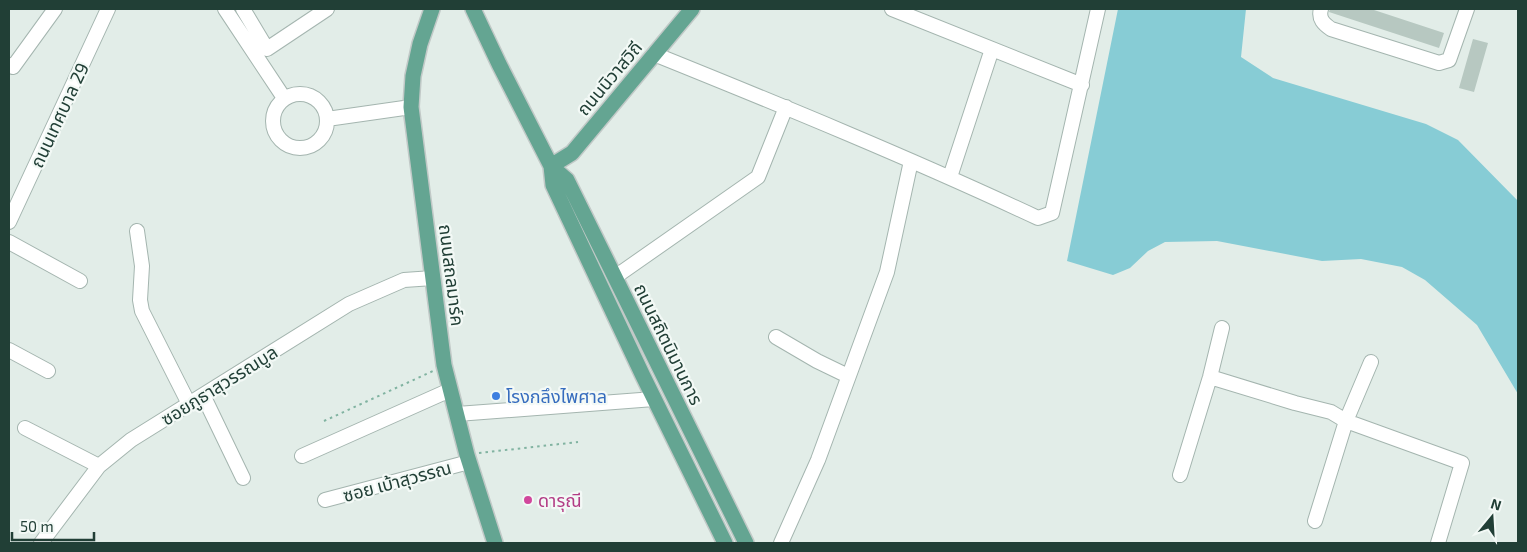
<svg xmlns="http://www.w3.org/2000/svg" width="1527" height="552" font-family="'Exo 2','Noto Sans Thai',sans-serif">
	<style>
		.water { fill: #87ccd5 }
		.building { fill: #b7c8c1 }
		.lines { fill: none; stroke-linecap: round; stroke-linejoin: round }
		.minor-casing { stroke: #a4b5af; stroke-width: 16 }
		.major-casing { stroke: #c1c9c7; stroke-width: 18 }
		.path { stroke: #81b3a1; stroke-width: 2; stroke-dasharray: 2.5 4; stroke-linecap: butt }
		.minor { stroke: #fff; stroke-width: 14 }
		.major { stroke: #64a592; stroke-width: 15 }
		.shop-dot { fill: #3f7fe0; stroke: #f3f9f6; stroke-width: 2 }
		.hotel-dot { fill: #d1479c; stroke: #f3f9f6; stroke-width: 2 }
		.labels { text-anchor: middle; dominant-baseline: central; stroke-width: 4.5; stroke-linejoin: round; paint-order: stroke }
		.street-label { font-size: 18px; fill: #213f36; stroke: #f3f9f6 }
		.shop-label { font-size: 18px; fill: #366cbe; stroke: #f3f9f6; text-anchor: start }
		.hotel-label { font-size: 18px; fill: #b23c85; stroke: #f3f9f6; text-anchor: start }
	</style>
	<rect width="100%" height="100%" fill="#e2ede8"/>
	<!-- water -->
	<path class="water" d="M1118 9H1246L1241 57 1273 78 1426 124 1458 140 1518 201V394L1477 325 1425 280 1402 267 1361 259 1322 261 1217 241 1165 242 1148 251 1130 268 1113 275 1067 261Z"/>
	<!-- building -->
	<path class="building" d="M1330 9H1371L1444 33 1439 48 1329 12Z
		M1473 39 1488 43 1474 92 1459 88Z"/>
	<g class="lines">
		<!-- minor casing -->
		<g class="minor-casing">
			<path id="minor" d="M225 9 284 98
				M243 9 267 49 327 9
				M892 9 1082 85
				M1321 9C1318 19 1324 24 1331 29L1439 63 1449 60 1467 9
				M654 54C783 106 912 159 1038 218L1052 213 1098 9
				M9 65 13 67 55 9
				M273 121a27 27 0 1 1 54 0a27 27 0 1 1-54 0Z
				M327 119 411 107
				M950 177 992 49
				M9 222 108 9
				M137 231 142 266 140 300 142 311 189 404
				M9 242 80 281
				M615 277 758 177 786 107
				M776 337 817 361 848 376
				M9 350 48 371
				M1210 377 1295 403 1331 412 1346 421 1462 463 1438 543
				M203 395 243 478
				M457 414 654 399
				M25 428 99 466
				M302 456 450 390
				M1180 475 1210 377 1222 328
				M325 500 469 462
				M1315 521 1346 421 1371 362
				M41 543 99 466 131 440 349 304 404 280 433 278
				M781 543 818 460 887 272 911 161"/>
		</g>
		<!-- major casing -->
		<g class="major-casing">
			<path id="major" d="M432 9 420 44 413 76 411 107 444 365 467 455 495 543
				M473 9 499 64 551 166 553 185 643 376 725 543
				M551 166 567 180 746 543
				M551 166 572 153 692 9"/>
		</g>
		<!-- path -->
		<path class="path" d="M324 421 433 371
			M479 453 578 442"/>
		<!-- minor -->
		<use href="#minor" class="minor"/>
		<!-- major -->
		<use href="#major" class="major"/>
	</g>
	<!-- markers -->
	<circle class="shop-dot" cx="496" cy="396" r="5"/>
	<circle class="hotel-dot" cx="528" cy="500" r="5"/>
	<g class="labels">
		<!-- street labels -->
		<g class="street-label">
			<text transform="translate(609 78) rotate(-50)">ถนนนิวาสวิถี</text>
			<text transform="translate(59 115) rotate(-65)">ถนนเทศบาล 29</text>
			<text transform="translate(452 275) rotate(83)">ถนนสถลมาร์ค</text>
			<text transform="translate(669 344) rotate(64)">ถนนสถิตนิมานการ</text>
			<text transform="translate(219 385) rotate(-32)">ซอยภูธาสุวรรณบูล</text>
			<text transform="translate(397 481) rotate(-15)">ซอย เบ้าสุวรรณ</text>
		</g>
		<!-- shop labels -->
		<g class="shop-label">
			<text x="506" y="396">โรงกลึงไพศาล</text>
		</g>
		<!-- hotel labels -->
		<g class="hotel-label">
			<text x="538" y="500">ดารุณี</text>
		</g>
	</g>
	<!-- border -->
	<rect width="1527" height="552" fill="none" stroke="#213f36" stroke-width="20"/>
	<!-- north arrow -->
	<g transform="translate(1492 517) rotate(18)" stroke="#f3f9f6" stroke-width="4" paint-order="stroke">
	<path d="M0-4L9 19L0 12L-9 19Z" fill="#213f36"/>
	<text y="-8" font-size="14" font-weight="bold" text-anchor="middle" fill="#213f36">N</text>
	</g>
	<!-- scale -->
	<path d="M12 532v8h82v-8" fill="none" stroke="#213f36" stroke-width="2.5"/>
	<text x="20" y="532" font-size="15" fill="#213f36" stroke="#f3f9f6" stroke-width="4" paint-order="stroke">50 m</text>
</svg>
